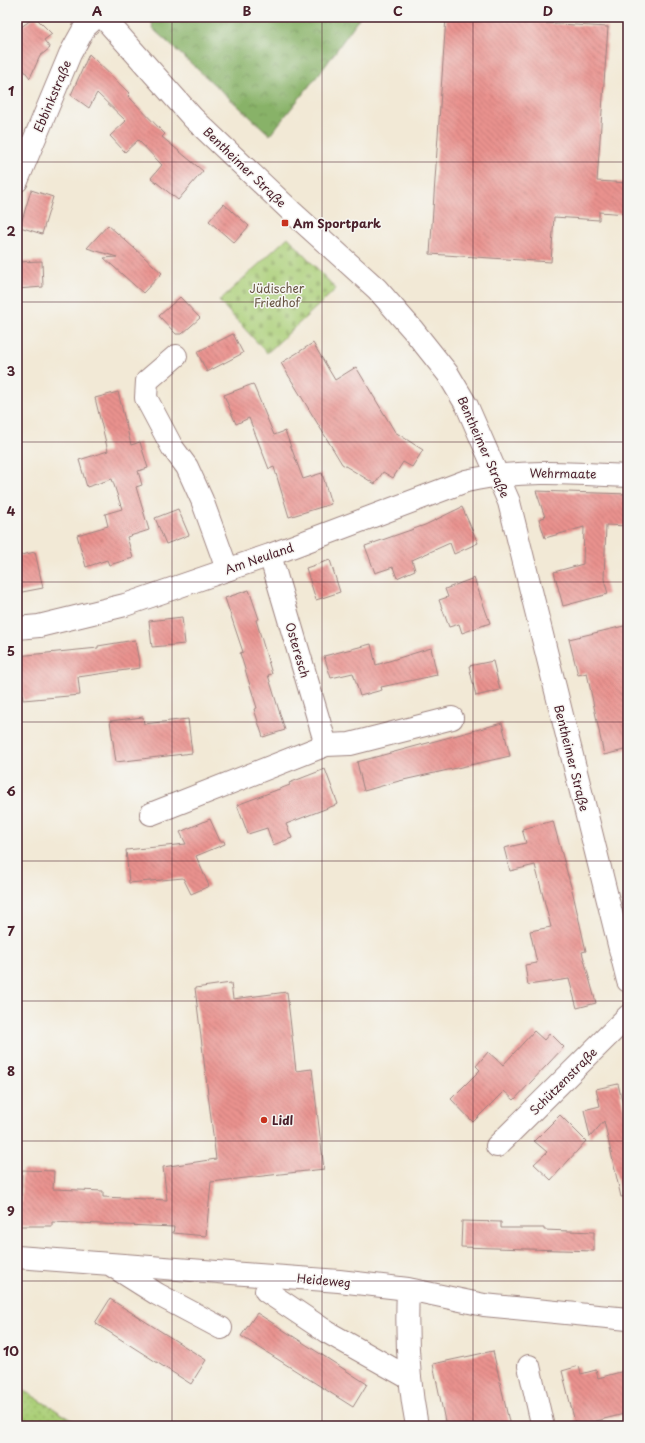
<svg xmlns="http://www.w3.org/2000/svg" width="645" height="1443" font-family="'Playpen Sans',sans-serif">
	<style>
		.forest { fill: url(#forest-crowns); stroke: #69684a }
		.cemetery { fill: url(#cemetery-stones); stroke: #7a7752 }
		.park { fill: url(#park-dots); stroke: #7a7752 }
		.building { fill: url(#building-back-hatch) }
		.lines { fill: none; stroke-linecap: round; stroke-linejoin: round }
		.minor-casing { stroke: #9e8480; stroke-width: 24 }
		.minor { stroke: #fff; stroke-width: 22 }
		.grid { fill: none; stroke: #4a1f2b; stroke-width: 1; stroke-opacity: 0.55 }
		.poi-dot { fill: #c8321e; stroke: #f6f6f2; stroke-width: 1.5 }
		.labels { text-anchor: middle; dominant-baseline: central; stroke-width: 3; stroke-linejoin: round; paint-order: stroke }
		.street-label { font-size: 12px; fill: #4a1f2b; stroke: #f6f6f2 }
		.poi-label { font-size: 12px; font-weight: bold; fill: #4a1f2b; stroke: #f6f6f2; text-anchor: start }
		.park-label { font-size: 12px; fill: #675442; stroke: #f6f6f2 }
		.neatline { fill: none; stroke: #4a1f2b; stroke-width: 1.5 }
		.grid-label { font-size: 13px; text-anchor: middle; font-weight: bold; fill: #4a1f2b }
	</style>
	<defs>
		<pattern id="forest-crowns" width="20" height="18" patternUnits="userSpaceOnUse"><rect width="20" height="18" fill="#88b268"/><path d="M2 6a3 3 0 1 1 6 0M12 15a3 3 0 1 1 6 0" fill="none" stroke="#719056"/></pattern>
		<pattern id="cemetery-stones" width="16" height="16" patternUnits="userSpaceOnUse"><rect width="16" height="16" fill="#abcf78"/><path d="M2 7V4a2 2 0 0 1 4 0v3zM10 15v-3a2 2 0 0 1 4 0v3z" fill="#95b168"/></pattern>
		<pattern id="park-dots" width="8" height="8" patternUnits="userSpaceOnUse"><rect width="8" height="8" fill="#abcf78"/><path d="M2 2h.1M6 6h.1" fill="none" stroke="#95b168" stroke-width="1.8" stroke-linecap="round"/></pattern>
		<pattern id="building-back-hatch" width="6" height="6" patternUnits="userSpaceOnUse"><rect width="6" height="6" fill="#e9928e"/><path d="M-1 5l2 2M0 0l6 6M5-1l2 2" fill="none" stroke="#bf7774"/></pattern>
	</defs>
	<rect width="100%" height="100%" fill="#f6f6f2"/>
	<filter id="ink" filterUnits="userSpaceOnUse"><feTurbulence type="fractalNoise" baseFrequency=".025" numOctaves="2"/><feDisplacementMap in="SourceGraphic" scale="8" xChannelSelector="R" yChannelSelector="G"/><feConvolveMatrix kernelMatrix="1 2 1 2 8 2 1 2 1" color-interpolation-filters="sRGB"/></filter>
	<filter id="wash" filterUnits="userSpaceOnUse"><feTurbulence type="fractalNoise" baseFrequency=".012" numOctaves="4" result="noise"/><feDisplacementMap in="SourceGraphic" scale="16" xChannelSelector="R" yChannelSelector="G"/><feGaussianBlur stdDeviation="0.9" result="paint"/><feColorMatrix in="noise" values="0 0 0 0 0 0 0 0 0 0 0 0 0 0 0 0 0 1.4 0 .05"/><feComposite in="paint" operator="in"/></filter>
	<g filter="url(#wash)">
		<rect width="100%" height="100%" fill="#f2e9d6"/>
		<!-- forest -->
		<path class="forest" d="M151 17H360L326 65 270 135 153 29Z"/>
		<!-- cemetery -->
		<path class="cemetery" d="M288 237 336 289 267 353 219 301Z"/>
		<!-- park -->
		<path class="park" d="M18 1387 82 1426H17Z"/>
		<g id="blocks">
			<!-- building -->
			<path class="building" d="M35 17 52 34 44 40 50 48 40 56 30 78 17 61V30Z
				M446 17 608 27 597 181 628 183V214L599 212V220L554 217 551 262 430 254Z
				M89 54 130 94 128 96 165 134 162 137 203 171 178 200 151 178 162 165 138 140 125 152 110 136 126 121 97 93 89 108 71 95Z
				M31 190 53 197 42 234 20 227Z
				M224 204 249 226 234 243 209 221Z
				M108 225 162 273 143 293 104 258 117 257 87 248Z
				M42 261 43 287 17 289V262Z
				M180 297 200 318 182 334H176L159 316Z
				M233 334 243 353 207 372 197 352Z
				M313 343 335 380 356 367 395 432 423 450 412 467 403 462 393 478 383 472 375 484 342 464 281 363Z
				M253 384 274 435 285 431 303 479 322 473 331 504 289 517 274 467 269 469 249 418 236 424 224 395Z
				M118 392 131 445 140 442 148 468 138 471 142 485 136 487 149 530 127 537 133 558 109 565 107 560 86 567 77 535 108 526 105 514 122 509 112 479 87 487 79 460 108 451 95 398Z
				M536 491 628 494V526L606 525 604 579 608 594 563 606 554 572 583 564 584 527 545 538 539 519 545 517Z
				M462 507 478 543 454 554 450 543 412 560 415 570 397 578 393 567 375 573 365 546 425 525Z
				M178 509 189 535 166 544 155 518Z
				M35 552 43 588 17 593V556Z
				M330 560 340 592 316 600 306 568Z
				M474 578 490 623 462 633 459 624 449 627 439 600 448 597 445 589Z
				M249 590 259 619 256 620 272 674 268 675 285 730 263 737 254 709 257 708 240 653 243 652 225 598Z
				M182 617 185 644 152 647 149 621Z
				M628 625V749L604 755 587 673 578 675 569 639Z
				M135 640 140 668 78 677 80 695 23 700 22 693 17 694V656L98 648V646Z
				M371 644 376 665 431 648 437 675 381 687 382 690 360 696 353 673 331 678 324 656Z
				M493 661 500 690 476 696 469 666Z
				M143 717 144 724 188 719 192 753 116 762 110 721Z
				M502 723 510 756 399 781 364 791 357 762Z
				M325 769 338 804 286 824 292 838 273 845 267 828 248 834 237 805 290 785 289 783Z
				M210 819 220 841H224L225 844 196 856 209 886 191 894 183 878 129 883 126 850 186 844 180 832Z
				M553 821 573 894 586 951 582 952 596 1003 577 1008 569 979 528 985 525 965 537 963 530 931 551 927 535 865 510 871 504 848 526 843 522 829Z
				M231 983 233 999 287 992 296 1071 312 1069 324 1169 211 1182 206 1236 173 1233 174 1227 52 1222V1226H20L22 1170 54 1171 53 1189 103 1191V1197L167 1200 163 1167 216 1159 195 988Z
				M534 1031 544 1040 550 1033 564 1047 514 1100 504 1091 473 1122 451 1099 480 1070 476 1066 488 1052 503 1065Z
				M618 1084 628 1126V1196L621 1197 604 1121 590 1137 584 1110 600 1106 596 1089Z
				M560 1115 586 1141 551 1180 534 1164 547 1152 534 1141Z
				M462 1221 501 1222V1228H544V1230L594 1232V1251L461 1247Z
				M110 1299 206 1360 191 1384 95 1323Z
				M257 1313 367 1384 353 1407 241 1336Z
				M493 1351 510 1426H446L433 1364Z
				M579 1366 581 1374 596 1370 598 1378 628 1370V1413L576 1426 562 1371Z"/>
		</g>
	</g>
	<g filter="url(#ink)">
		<use href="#blocks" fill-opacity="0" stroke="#9e8480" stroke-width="1"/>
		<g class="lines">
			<!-- minor casing -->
			<g class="minor-casing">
				<path id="minor" d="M103 17 193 118 293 213 377 289 413 330 448 374 467 406 509 502 628 981
					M17 181 70 54 85 27 96 17
					M176 356 147 381 146 398 172 447 187 467 202 500 227 569
					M17 628 39 626 125 605 270 555 466 481C520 469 573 473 628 476
					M326 745 350 744 452 718
					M151 814 326 745 270 555
					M497 1146 628 1016
					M17 1257 339 1281 408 1289 484 1305 628 1319
					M111 1265 157 1294 221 1328
					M408 1289C406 1335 408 1380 417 1426
					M266 1291 327 1332 409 1378
					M529 1366 542 1423"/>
			</g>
			<!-- minor -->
			<use href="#minor" class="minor"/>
		</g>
	</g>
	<!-- grid -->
	<path class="grid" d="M172 17V1426M322 17V1426M473 17V1426M17 162H628M17 302H628M17 442H628M17 582H628M17 722H628M17 861H628M17 1001H628M17 1141H628M17 1281H628"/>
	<!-- markers -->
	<g class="poi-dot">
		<rect x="281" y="219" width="8" height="8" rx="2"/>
		<circle cx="264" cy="1120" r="4"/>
	</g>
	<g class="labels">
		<!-- street labels -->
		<g class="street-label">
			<text transform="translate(52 96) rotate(-67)">Ebbinkstraße</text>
			<text transform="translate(245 167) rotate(44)">Bentheimer Straße</text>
			<text transform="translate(484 447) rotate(66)">Bentheimer Straße</text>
			<text transform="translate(563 473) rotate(1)">Wehrmaate</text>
			<text transform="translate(259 558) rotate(-19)">Am Neuland</text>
			<text transform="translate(298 650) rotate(74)">Osteresch</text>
			<text transform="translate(572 758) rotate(76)">Bentheimer Straße</text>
			<text transform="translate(563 1081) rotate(-45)">Schützenstraße</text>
			<text transform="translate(324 1280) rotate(5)">Heideweg</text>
		</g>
		<!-- poi labels -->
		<g class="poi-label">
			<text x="293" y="223">Am Sportpark</text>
			<text x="272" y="1120">Lidl</text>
		</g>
		<!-- park labels -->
		<g class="park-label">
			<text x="277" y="288">Jüdischer<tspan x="277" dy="14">Friedhof</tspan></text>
		</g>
	</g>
	<!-- margin -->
	<rect width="645" height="1443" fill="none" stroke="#f6f6f2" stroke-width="44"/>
	<rect x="22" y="22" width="601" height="1399" class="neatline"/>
	<g class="grid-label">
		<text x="97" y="16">A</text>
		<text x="247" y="16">B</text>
		<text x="398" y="16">C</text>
		<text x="548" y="16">D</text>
		<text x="11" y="96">1</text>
		<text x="11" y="236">2</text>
		<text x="11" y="376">3</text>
		<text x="11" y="516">4</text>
		<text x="11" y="656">5</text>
		<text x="11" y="796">6</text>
		<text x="11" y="936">7</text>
		<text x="11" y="1076">8</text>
		<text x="11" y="1216">9</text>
		<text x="11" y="1356">10</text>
	</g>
</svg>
